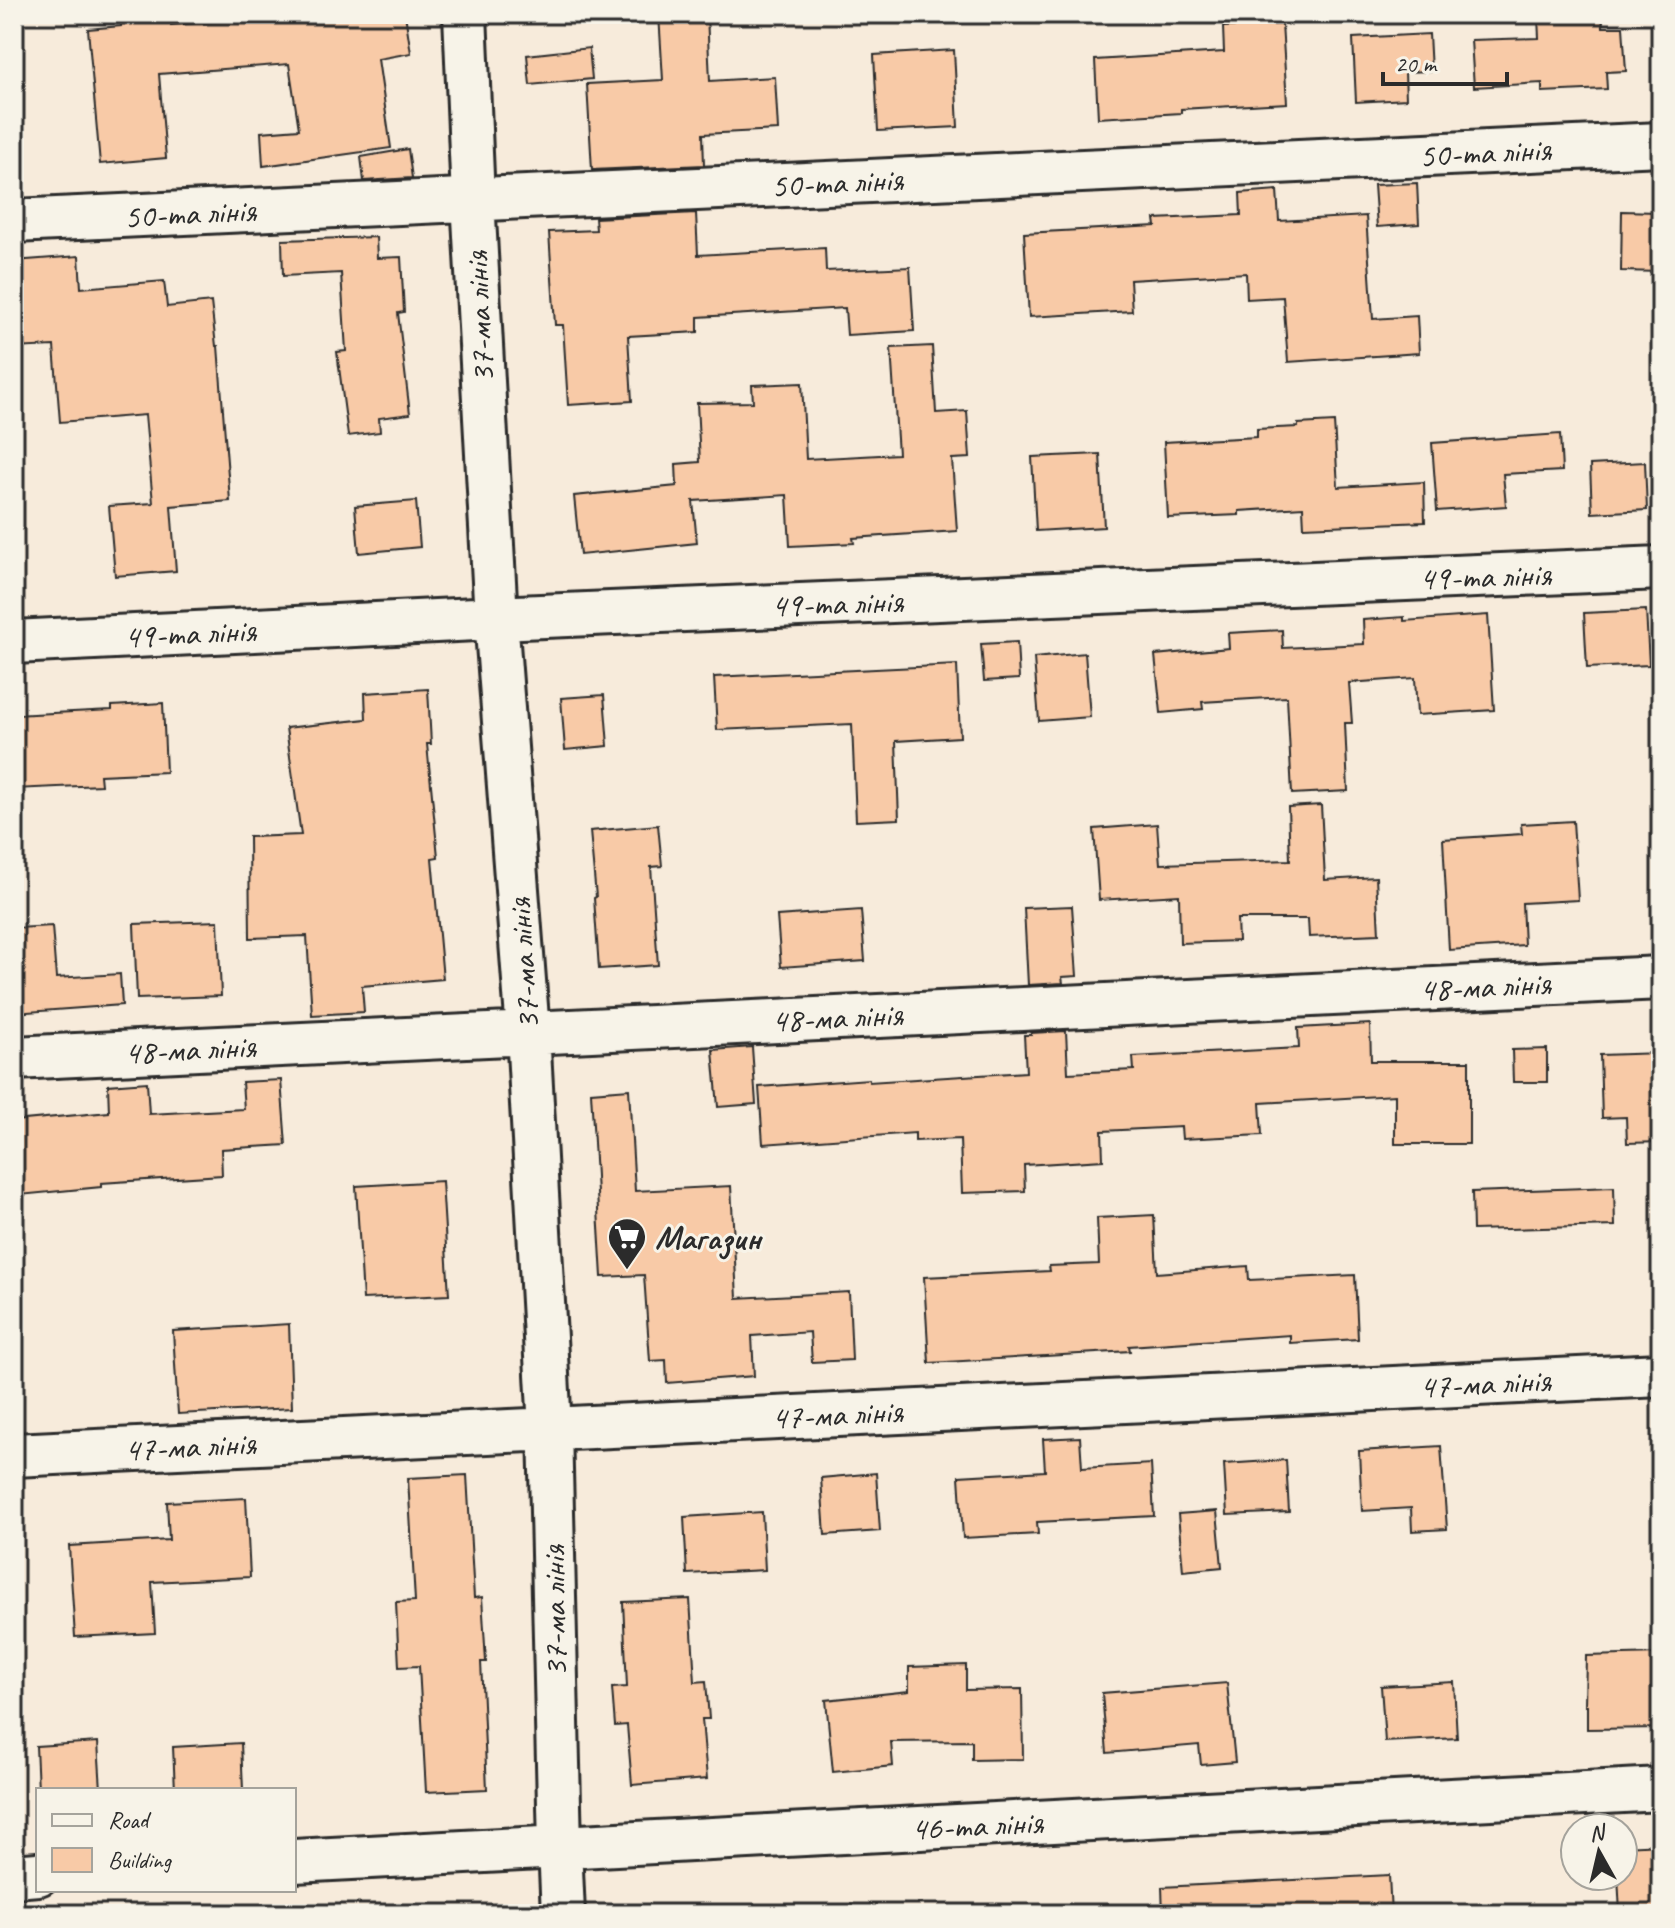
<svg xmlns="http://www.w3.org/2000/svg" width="1675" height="1928" font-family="Caveat,sans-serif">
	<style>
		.building { fill: #f8caa7; stroke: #2b2b2b; stroke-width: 2 }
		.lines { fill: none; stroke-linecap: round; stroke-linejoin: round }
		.street-casing { stroke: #2b2b2b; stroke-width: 48 }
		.street { stroke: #f7f3e8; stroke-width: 42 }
		.labels { text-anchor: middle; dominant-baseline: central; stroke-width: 6; stroke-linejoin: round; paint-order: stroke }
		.street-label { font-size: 34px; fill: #2b2b2b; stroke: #f7f3e8 }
		.poi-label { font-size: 34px; font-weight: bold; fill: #2b2b2b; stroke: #f7f3e8; text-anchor: start }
	</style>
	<rect width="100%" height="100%" fill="#f7ebdb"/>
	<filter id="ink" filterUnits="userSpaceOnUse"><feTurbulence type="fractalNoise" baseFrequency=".0125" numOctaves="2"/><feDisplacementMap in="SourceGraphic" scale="16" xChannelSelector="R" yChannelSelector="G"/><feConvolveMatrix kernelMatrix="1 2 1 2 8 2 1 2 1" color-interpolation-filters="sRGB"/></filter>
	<g filter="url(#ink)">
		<!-- building -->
		<path class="building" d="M314 14H405L411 53 378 59 391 148 263 166 261 132 299 129 289 64 159 74 166 158 100 164 88 29 121 26V24L171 20V25Z
			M659 14H707L710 81 775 77 778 130 703 134 704 165 592 170 587 84 663 80Z
			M1602 14 1603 27H1623L1626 71 1606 72 1607 89 1542 92V83L1474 87 1471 40 1539 38 1538 17Z
			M1282 24 1287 103 1181 109V113L1098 118 1095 60 1224 52 1223 27Z
			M1429 34 1431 71 1405 72 1406 99 1356 102 1353 38Z
			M589 48 592 79 530 85 527 55Z
			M954 50 958 127 878 131 874 55Z
			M408 149 412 178 364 181 361 157Z
			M1417 183 1419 224 1377 227 1374 185Z
			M1277 190 1279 221 1366 216 1373 319 1417 316 1419 353 1288 362 1283 297 1247 299 1246 273 1130 280 1132 311 1029 317 1024 233 1156 226 1155 219 1241 215 1240 193Z
			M1622 211 1657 212V218H1661V272L1621 271Z
			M696 213 698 255 825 248 826 271 910 267 914 331 847 335 845 308 698 317V332L628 336 632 401 568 405 563 325H555L549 232 596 230 595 218Z
			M376 237 377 258 401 257 404 312 398 313 410 414 379 418 380 432 348 436 337 352 346 351 341 273 283 276 282 240Z
			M79 256 81 288 164 281 167 307 211 302 216 346H218L230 501 171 506 176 571 115 576 109 506 153 503 145 415 60 422 54 346 14 348V261Z
			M932 346 936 413 967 411 970 458 952 459 957 531 853 538 854 543 790 546 787 495 693 501 697 543 580 555 574 496 677 486 676 464 700 462 697 403 753 402 752 385 802 383 806 459 898 454 891 348Z
			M1334 422 1338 487 1424 482 1425 522 1304 527 1303 507 1239 511V515L1168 518 1164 442 1257 437V429L1298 427V424Z
			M1560 434 1562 471 1503 474 1506 506 1437 511 1432 443Z
			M1100 454 1104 527 1036 531 1032 457Z
			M1645 462 1647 510 1592 513 1590 465Z
			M416 501 420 547 359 553 355 506Z
			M1646 610 1649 665 1587 668 1584 613Z
			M1488 615 1494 710 1417 715 1415 678 1349 683 1352 723H1345L1348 791 1292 794 1287 697 1202 702 1203 709 1161 713 1155 655 1229 648 1228 633 1282 630 1283 648 1364 644 1363 620 1404 617V621Z
			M1017 642 1019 679 984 681 981 644Z
			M1085 653 1090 717 1039 721 1034 658Z
			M957 665 960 737 896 741 899 819 856 821 852 724 717 730 714 677Z
			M428 689 431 744H427L438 857 432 858 443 979 362 986 364 1012 312 1015 307 936 250 938 249 837 301 835 286 728 366 719 365 693Z
			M604 695 608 746 565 750 561 698Z
			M163 703 166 772 100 775 101 785 14 789V715L112 710V706Z
			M1321 805 1325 880 1376 877 1379 934 1309 937 1308 919H1237L1238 941 1180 943 1179 895 1099 900 1094 829 1157 824 1160 864 1290 860 1288 807Z
			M1573 821 1578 900 1522 903 1524 945 1449 950 1443 839 1522 834 1521 824Z
			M658 825 662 866 651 867 658 965 599 969 594 898 596 897 590 831Z
			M1072 906 1077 976 1062 977 1063 983 1028 985 1024 908Z
			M861 910 865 961 781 967 777 916Z
			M218 921 221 996 137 999 134 924Z
			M52 926 56 978 120 974 122 1005 14 1013V947L18 946 17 928Z
			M1370 1024 1371 1061H1469V1144H1395V1095L1260 1103 1262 1135 1182 1139 1181 1127 1102 1131 1103 1160 1024 1165 1025 1191 962 1193 960 1139 915 1141V1133L763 1144 759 1087 869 1079V1082L1026 1072 1024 1035H1031V1033L1066 1031 1068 1073 1134 1070 1133 1057 1299 1048 1298 1028Z
			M752 1047 756 1104 718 1107 713 1050Z
			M1547 1049V1082H1513L1512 1050Z
			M1661 1053V1142L1627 1143 1626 1117 1602 1118 1600 1055Z
			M281 1080 286 1145 221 1149 222 1175 101 1183V1187L20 1195 14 1121 109 1112 108 1085 147 1082 149 1114 244 1109 242 1082Z
			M629 1089 635 1191 731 1186 737 1298 849 1292 852 1360 812 1362 810 1332 752 1336 754 1376 667 1383 666 1360 650 1361 644 1275 602 1277 591 1092Z
			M442 1181 449 1295 363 1299 356 1186Z
			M1614 1187 1615 1226 1473 1230 1472 1192Z
			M1154 1215 1157 1273 1248 1266 1249 1280 1355 1275 1358 1339 1290 1343V1335L1129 1346 1130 1351 929 1363 924 1277 1050 1271 1049 1266 1099 1264 1097 1218Z
			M289 1324 292 1408 178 1414 173 1331Z
			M1080 1437 1082 1468 1151 1464 1154 1516 1037 1522 1038 1534 963 1538 959 1476 1045 1471 1043 1439Z
			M1441 1446 1447 1529 1412 1531 1411 1508 1362 1511 1359 1451Z
			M1286 1460 1289 1512 1227 1515 1224 1464Z
			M876 1473 880 1531 825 1535 821 1478Z
			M467 1475 474 1598 482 1597 486 1662H481L487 1789 426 1792 419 1666 399 1667 396 1602 415 1601 408 1478Z
			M246 1498 250 1577 152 1582 155 1633 75 1637 69 1546 169 1540 167 1502Z
			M1217 1511 1222 1567 1183 1571 1178 1514Z
			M762 1512 765 1570 687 1574 684 1517Z
			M690 1599 695 1682 706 1681 709 1719H702L707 1779 632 1785 627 1725 615 1726 612 1688 627 1687 623 1602Z
			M1661 1654V1728L1587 1729V1706H1585L1586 1656Z
			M966 1665V1690L1022 1689 1023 1759 972 1760V1741L891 1742 893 1766 833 1772 826 1700 909 1691V1667Z
			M1454 1682 1457 1738 1385 1742 1381 1686Z
			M1227 1683 1235 1762 1201 1765 1199 1745 1107 1753 1102 1693Z
			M98 1742 101 1790H38L36 1746Z
			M241 1743 243 1790H175L173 1747Z
			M1661 1844V1910L1620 1913 1618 1876H1623V1846Z
			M1389 1875 1391 1914H1163L1162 1887Z"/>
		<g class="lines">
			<!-- street casing -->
			<g class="street-casing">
				<path id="street" d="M465 14 473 199 496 618 528 1032 550 1428 560 1847 563 1914
					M14 221 1661 144
					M14 642 496 618 1661 568
					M14 1058 1661 978
					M14 1455 1661 1375
					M294 1861 1661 1789
					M14 1876 38 1874"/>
			</g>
			<!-- street -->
			<use href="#street" class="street"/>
		</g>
	</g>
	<!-- icons -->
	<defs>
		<g id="supermarket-pin" transform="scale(2)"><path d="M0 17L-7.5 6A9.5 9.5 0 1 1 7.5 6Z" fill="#2b2b2b" stroke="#f7f3e8"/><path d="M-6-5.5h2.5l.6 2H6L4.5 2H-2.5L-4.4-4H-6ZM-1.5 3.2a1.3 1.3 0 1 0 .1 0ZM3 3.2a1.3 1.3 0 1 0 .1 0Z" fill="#fff"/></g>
	</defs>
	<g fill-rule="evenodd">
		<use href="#supermarket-pin" x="627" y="1237"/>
	</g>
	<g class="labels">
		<!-- street labels -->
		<g class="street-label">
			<text transform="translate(1485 152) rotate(-3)">50-та лінія</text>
			<text transform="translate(837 182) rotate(-3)">50-та лінія</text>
			<text transform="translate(190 213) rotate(-3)">50-та лінія</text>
			<text transform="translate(479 317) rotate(-93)">37-ма лінія</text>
			<text transform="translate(1485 576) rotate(-2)">49-та лінія</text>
			<text transform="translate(837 603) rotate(-2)">49-та лінія</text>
			<text transform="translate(190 633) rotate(-3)">49-та лінія</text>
			<text transform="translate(523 964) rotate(-94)">37-ма лінія</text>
			<text transform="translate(1485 986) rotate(-3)">48-ма лінія</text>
			<text transform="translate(837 1017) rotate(-3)">48-ма лінія</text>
			<text transform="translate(190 1049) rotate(-3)">48-ма лінія</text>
			<text transform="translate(1485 1383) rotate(-3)">47-ма лінія</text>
			<text transform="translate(837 1414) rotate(-3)">47-ма лінія</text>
			<text transform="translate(190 1446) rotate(-3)">47-ма лінія</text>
			<text transform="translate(554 1611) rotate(-91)">37-ма лінія</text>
			<text transform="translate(977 1825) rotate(-3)">46-та лінія</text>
		</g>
		<!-- poi labels -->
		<g class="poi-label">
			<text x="655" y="1237">Магазин</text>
		</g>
	</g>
	<!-- margin -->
	<rect width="1675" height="1928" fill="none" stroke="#f7f3e8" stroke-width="48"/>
	<rect x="24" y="24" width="1627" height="1880" fill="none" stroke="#2b2b2b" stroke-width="3" filter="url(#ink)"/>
	<!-- legend -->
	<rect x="36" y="1788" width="260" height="104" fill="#f7f3e8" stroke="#a5a39c" stroke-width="2"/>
	<rect x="52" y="1814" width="40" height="12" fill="#f7f3e8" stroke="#a5a39c" stroke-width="2"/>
	<text x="108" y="1828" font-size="24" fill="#2b2b2b">Road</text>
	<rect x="52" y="1848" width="40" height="24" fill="#f8caa7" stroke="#a5a39c" stroke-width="2"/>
	<text x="108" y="1868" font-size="24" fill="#2b2b2b">Building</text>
	<!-- north arrow -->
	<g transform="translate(1599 1852) rotate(352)"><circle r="38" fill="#f7f3e8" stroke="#a5a39c" stroke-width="2"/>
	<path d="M0-6L14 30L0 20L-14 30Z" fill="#2b2b2b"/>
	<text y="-12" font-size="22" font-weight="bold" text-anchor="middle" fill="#2b2b2b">N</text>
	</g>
	<!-- scale -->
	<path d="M1383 72v12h124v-12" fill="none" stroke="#2b2b2b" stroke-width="4"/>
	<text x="1395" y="72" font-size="24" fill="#2b2b2b" stroke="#f7f3e8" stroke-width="6" paint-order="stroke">20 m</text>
</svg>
